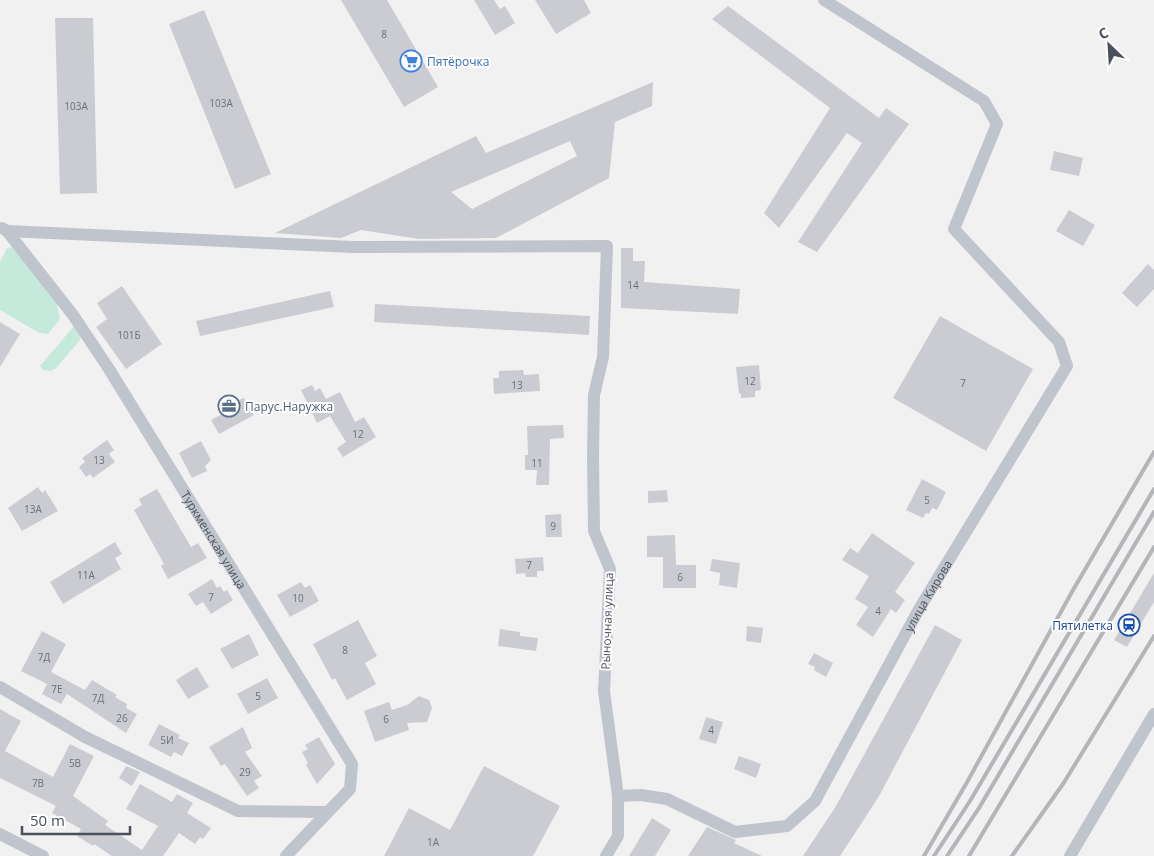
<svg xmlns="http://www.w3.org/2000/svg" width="1154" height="856" font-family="'Open Sans',sans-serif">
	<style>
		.green { fill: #c5eadb }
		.building { fill: #cbccd2; fill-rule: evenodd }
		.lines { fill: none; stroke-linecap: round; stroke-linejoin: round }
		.minor { stroke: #c0c5cd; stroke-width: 12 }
		.rail { stroke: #b3b5ba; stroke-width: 4 }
		.labels { text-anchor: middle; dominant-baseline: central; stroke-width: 4; stroke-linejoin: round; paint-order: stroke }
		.number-label { font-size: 10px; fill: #6a6f7a }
		.shop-label { font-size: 12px; fill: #366cbe; stroke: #fff; text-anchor: start }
		.service-label { font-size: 12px; fill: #4e5e75; stroke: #fff; text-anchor: start }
		.street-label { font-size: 12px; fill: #4a505c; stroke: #fff }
		.transit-label { font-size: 12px; fill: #164399; stroke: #fff; text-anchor: end }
	</style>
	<rect width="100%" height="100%" fill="#f2f1f1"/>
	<!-- green -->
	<path class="green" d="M15 247 56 300 60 319 48 334 39 333 0 310V262L7 248Z
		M74 326 81 335 80 340 55 369 50 371 43 370 40 366Z"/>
	<!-- building -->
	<path class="building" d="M341 0H387L438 87 404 107Z
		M474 0H494L500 9 505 6 515 23 495 35Z
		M535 0H584L591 13 556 34Z
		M728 6 879 118 886 108 909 124 817 252 798 242 862 143 847 133 779 228 764 213 830 108 712 19Z
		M204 10 271 174 235 189 169 24Z
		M55 18H93L97 193 60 194Z
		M653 82 652 106 615 122 609 178 496 238 419 239 361 230 341 238 275 233 476 136 486 153ZM570 141 577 156 472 209 451 192Z
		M1054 151 1083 158 1079 176 1050 170Z
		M1069 210 1095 225 1083 246 1056 231Z
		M621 248H633V261H645L644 282 740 289 738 314 621 308Z
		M1148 264 1154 270V289L1137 307 1122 293Z
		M122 286 162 344 126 369 96 327 107 319 97 303Z
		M330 291 334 307 200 336 196 321Z
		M375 304 590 316 589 335 374 322Z
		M940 316 1033 369 986 451 893 398Z
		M0 322 20 334 0 367Z
		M759 365 761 390 755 391V397L741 398V393L739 394 736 367Z
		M523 370 524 375 539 374 540 391 494 394 493 378H499V371Z
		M312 385 315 391 320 388 326 399 340 392 355 422 364 417 376 437 343 457 337 448 346 442 330 416 317 423 301 390Z
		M234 396 237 401 244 398 254 415 219 434 211 420 224 413 219 405Z
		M563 425 564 438 550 439 549 485H536L537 470H525V455H528L527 426Z
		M107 440 114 450 109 454 115 462 93 478 90 474 86 477 79 467 85 462 82 458Z
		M201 441 211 460 205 466 207 471 192 478 179 453Z
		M922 479 946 492 937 510 932 508 929 514 926 513 923 518 906 510Z
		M38 487 42 493 45 490 58 511 22 531 8 508Z
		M157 489 191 547 198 543 207 558 168 579 161 566 164 564 134 510 142 505 139 499Z
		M667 490 668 502 648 503V491Z
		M561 514 562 537H546L545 515Z
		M872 533 915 563 895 592 905 600 896 613 891 609 873 637 856 625 868 607 855 599 869 576 842 560 850 548 858 553Z
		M675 535 676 565H696V588H663V557H647V536Z
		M115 542 122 554 115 558 121 569 63 604 50 582Z
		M543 557 544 571H537V577H526L525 573 516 574 515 559Z
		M712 559 740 563 737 588 719 585 720 573 710 571Z
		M1154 573V602L1127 647 1114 640Z
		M212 579 217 588 220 586 224 592 227 590 233 600 211 614 203 602 196 606 188 594Z
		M301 582 305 588 310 585 319 601 290 617 277 595Z
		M358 620 377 656 365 663 376 684 347 700 335 678 332 680 313 644Z
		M935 625 962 640 878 798 840 856H803L836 806Z
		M747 626 763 628 761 643 746 641Z
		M500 629 520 632V636L538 638 536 651 498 646Z
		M42 631 66 644 51 672 85 690 92 680 117 695 115 697 127 704 126 708 137 714 126 733 67 694 61 704 42 694 47 684 21 671Z
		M249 634 259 655 232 669 220 649Z
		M814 653 833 663 826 677 814 670 815 667 808 664Z
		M197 667 209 687 188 699 176 680Z
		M267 678 278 698 248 714 237 694Z
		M419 696 429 700 432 708 427 722 407 723 409 730 375 742 364 711 389 702 392 710 407 705Z
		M0 709 21 721 5 751 53 777 70 744 94 756 73 796 108 821 105 825 142 850 158 826 126 809 140 784 172 802 177 794 193 803 187 813 211 828 203 839 200 837 195 844 179 833 163 856H112L94 844 93 846 77 836 81 829 52 813 56 806 0 778Z
		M706 717 723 722 716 744 699 739Z
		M159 724 180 735 178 738 189 743 182 756 174 752 171 757 148 745Z
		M243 727 252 748 245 752 262 776 254 781 259 788 247 796 225 764 221 766 209 747Z
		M319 737 335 764 317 784 306 765 308 763 302 752 308 749 305 745Z
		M739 756 761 764 756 778 734 769Z
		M126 766 140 772 132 786 119 778Z
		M484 766 560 806 533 856H384L409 808 450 830Z
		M652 818 671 830 655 856H629Z
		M707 827 736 840 734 843 762 856H688Z"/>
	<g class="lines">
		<!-- minor -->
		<g class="minor">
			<path id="s1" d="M2 228 7 231 73 315 109 369 352 764 350 789 286 856"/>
			<path d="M7 231 353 247 607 246 603 357 594 395 593 457 594 531 610 569 604 691 618 796V836L606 856"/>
			<path d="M0 687 85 737 238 811 327 812"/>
			<path id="s2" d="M618 796 641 795 667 799 735 832 787 826 815 801 919 609 1067 366 1059 342 954 229 997 124 984 101 824 0"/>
			<path d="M0 834 43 856"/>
			<path d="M1070 856 1154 714"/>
		</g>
		<!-- rail -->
		<path class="rail" d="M924 856 966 784 1073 590 1154 452
			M934 856 970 801 1154 489
			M947 856 979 808 1154 512
			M969 856 1154 547
			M1012 856 1063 784 1154 636"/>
	</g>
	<!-- icons -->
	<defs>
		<g id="supermarket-ring" transform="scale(1.125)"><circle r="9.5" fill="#fff" stroke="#3f7fe0" stroke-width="1.5"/><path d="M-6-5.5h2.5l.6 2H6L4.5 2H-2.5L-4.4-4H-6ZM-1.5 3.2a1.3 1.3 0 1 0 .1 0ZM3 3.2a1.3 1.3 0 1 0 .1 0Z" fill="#3f7fe0"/></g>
		<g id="office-ring" transform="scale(1.125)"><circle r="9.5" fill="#fff" stroke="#5c6f8a" stroke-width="1.5"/><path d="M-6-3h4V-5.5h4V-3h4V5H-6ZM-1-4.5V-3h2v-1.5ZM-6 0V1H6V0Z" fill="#5c6f8a"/></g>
		<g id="station-ring" transform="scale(1.125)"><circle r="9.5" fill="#fff" stroke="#1a4fb4" stroke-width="1.5"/><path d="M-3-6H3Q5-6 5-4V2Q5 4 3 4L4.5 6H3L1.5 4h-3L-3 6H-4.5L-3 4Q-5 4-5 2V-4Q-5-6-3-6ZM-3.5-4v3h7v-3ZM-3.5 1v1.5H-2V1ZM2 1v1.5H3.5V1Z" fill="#1a4fb4"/></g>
	</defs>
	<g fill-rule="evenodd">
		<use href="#supermarket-ring" x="411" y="61"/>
		<use href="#office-ring" x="229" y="406"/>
		<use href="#station-ring" x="1129" y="625"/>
	</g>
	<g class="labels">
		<!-- number labels -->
		<g class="number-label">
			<text x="384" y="34">8</text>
			<text x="221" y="103">103А</text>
			<text x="76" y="106">103А</text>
			<text x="633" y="285">14</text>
			<text x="129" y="335">101Б</text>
			<text x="750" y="381">12</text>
			<text x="963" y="383">7</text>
			<text x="517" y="385">13</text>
			<text x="358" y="434">12</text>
			<text x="99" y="460">13</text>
			<text x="537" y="463">11</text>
			<text x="927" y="500">5</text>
			<text x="33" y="509">13А</text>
			<text x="553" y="526">9</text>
			<text x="529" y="565">7</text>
			<text x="86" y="575">11А</text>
			<text x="680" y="577">6</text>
			<text x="211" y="597">7</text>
			<text x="298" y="598">10</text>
			<text x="878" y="611">4</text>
			<text x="345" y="650">8</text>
			<text x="44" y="657">7Д</text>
			<text x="57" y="689">7Е</text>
			<text x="258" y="696">5</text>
			<text x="98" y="698">7Д</text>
			<text x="122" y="718">26</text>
			<text x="386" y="719">6</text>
			<text x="711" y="730">4</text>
			<text x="167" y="740">5И</text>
			<text x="75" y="763">5В</text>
			<text x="245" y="772">29</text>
			<text x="38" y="783">7В</text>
			<text x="433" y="842">1А</text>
		</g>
		<!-- shop labels -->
		<g class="shop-label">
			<text x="427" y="61">Пятёрочка</text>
		</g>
		<!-- service labels -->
		<g class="service-label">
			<text x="245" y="406">Парус.Наружка</text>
		</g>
		<!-- street labels -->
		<g class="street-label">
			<text stroke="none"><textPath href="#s1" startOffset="378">Туркменская улица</textPath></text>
			<text stroke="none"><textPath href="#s2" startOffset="449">улица Кирова</textPath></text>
			<text transform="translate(607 621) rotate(-88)">Рыночная улица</text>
		</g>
		<!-- transit labels -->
		<g class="transit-label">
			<text x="1113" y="625">Пятилетка</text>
		</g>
	</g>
	<!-- north arrow -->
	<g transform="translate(1109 45) rotate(335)" stroke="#ffffff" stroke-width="4" paint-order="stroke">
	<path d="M0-4L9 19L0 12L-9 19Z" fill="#4a505c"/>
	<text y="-8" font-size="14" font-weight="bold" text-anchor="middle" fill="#4a505c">С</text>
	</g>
	<!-- scale -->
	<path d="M22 826v8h108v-8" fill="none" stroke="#4a505c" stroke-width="2.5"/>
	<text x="30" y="826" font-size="15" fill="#4a505c" stroke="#ffffff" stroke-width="4" paint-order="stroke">50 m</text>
</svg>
